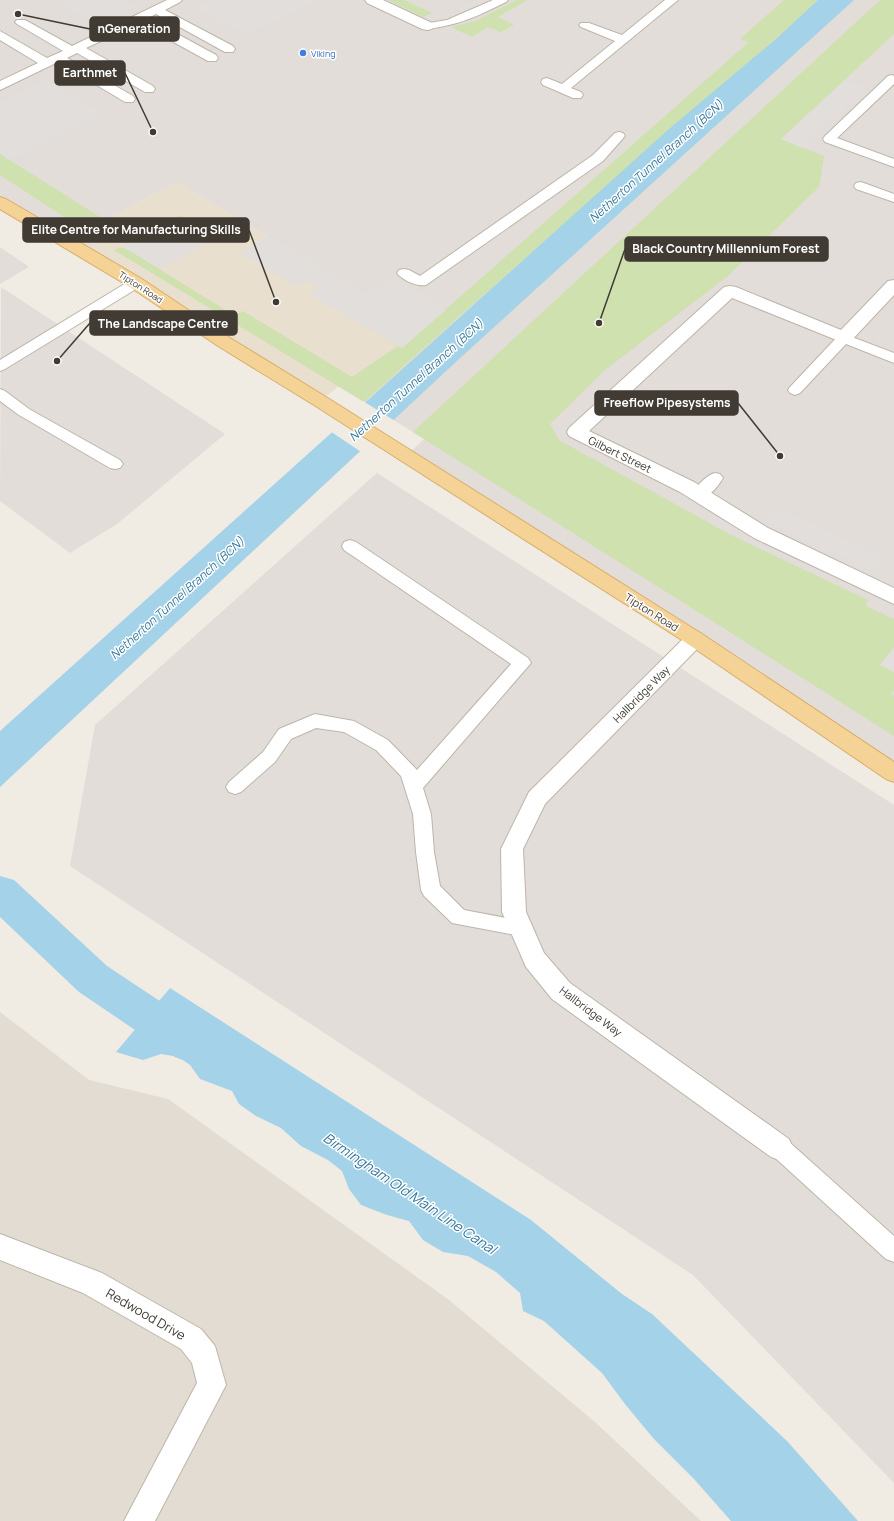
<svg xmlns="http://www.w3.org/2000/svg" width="894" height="1521" font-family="Manrope,sans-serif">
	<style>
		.residential { fill: #e3dcd2 }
		.industrial { fill: #e2ddd8 }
		.education { fill: #e8dfce }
		.green { fill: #cee1af }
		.parking { fill: #e1dedb }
		.water { fill: #a3d2e9 }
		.pier { fill: #f0ebe3 }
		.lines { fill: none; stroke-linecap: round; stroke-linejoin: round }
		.canal { fill: #a3d2e9; fill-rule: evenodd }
		.lane-casing { stroke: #bdb5aa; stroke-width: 2 }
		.street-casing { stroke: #bdb5aa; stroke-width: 2 }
		.primary-casing { stroke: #d8ae69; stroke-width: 2 }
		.lane { fill: #fff; fill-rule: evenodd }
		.street { fill: #fff; fill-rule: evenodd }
		.primary { fill: #f5d397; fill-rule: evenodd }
		.shop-dot { fill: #3f7fe0; stroke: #fff; stroke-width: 1.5 }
		.labels { text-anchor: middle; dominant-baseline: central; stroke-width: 3; stroke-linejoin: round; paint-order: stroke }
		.far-shop-label { font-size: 9px; fill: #366cbe; stroke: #fff; text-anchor: start }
		.far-street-label { font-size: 9px; fill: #413b34; stroke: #fff }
		.street-label { font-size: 11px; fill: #413b34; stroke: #fff }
		.water-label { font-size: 12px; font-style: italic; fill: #35799b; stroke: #fff }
		.near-street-label { font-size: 13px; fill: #413b34; stroke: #fff }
		.near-water-label { font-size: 14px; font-style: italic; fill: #35799b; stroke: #fff }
		.leader { fill: none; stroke: #413b34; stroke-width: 1.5 }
		.callout-dot { fill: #413b34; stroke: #fff; stroke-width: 1.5 }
		.callout { fill: #413b34; stroke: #413b34; stroke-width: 1.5 }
		.callout-label { font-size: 12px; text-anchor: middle; font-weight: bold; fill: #fff }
	</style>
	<rect width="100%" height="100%" fill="#f0ebe3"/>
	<!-- residential -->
	<path class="residential" d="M0 1012 89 1080 168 1099 449 1300 596 1423 701 1521H0Z"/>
	<!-- industrial -->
	<path class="industrial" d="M0 0H894V773L406 456 424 439 381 412 446 310 394 279 367 296 177 182 66 241 0 202Z
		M0 247 29 267 0 284Z
		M1 287 225 434 117 524 70 553 0 501Z
		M377 473 894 805V1483L693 1275 70 866 95 725Z"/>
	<!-- education -->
	<path class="education" d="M177 182 367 296 394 279 446 310 479 322 381 412 339 386 320 401 66 241Z"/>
	<!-- green -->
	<path class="green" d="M388 0H404L432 13 423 17Z
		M517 0H527L498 17 514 25 501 32 488 27 472 37 451 27 475 21Z
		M784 0H818L776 39 462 314 364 402 114 250 121 247 130 251 235 316 243 311 352 377 398 346 402 348 749 42 740 39Z
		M880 0H894V34L781 139 824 156 819 187 728 276 605 370 550 424 559 440 731 535 868 600 866 606 894 619V647L880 665 894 672V690L891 694 894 696V736L413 432Z
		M0 154 105 220 121 230 106 236H93L0 175Z
		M180 216 191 219 212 232 201 239 166 220Z"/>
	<!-- parking -->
	<path class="parking" d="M67 0H124L138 7 99 26 58 4Z
		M210 0H317L246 35 194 8Z
		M475 0H491L459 17 448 16Z
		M46 79 103 113 10 160 0 154V102Z
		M845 80 868 87 802 148 781 139Z
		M166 220 207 242 162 269 130 251 121 247Z
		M267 236 367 296 394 279 446 310 402 348 309 294 318 288 307 282 297 287 240 253Z
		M778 508 884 557 872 571 766 521Z
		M894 647V672L880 665Z"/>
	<!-- water -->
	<path class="water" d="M818 0H854L459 359 0 787V731L669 129 776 39Z
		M170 988 531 1220 622 1294 652 1314 787 1441 858 1521H731L694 1479 653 1438 625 1404 602 1373 544 1321 523 1311 520 1293 496 1272 468 1256 443 1252 423 1240 409 1221 387 1215 361 1205 349 1189 342 1171 328 1160 301 1146 281 1128 256 1116 239 1104 232 1091 200 1079 190 1065 179 1057 161 1054 143 1060 116 1052Z"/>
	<!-- pier -->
	<path class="pier" d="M363 401 395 421 361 452 330 431Z"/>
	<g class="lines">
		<!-- canal -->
		<path class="canal" d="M0 876 14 880 107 966 205 1031 211 1044 205 1057 190 1063 175 1057 79 992 0 917Z"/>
		<!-- lane casing -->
		<g class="lane-casing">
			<path id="lane" d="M167 0H182L180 2 165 10 233 46 235 49 233 52H225L156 14 148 18 216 55 218 58 216 61H208L139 23 86 48 153 86 155 89 153 92H145L77 53 67 58 133 96 135 99 133 102H125L58 62 0 90V81L38 63 0 40V31L47 58 63 51 17 24 15 22 17 20H25L72 46Z
				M493 0H508L506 2C478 16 459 25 427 29L423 28 421 26 423 24 447 20Z
				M665 0H678L571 88 581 92 583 95 581 98H573L543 85 541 82 543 79 547 78 562 84 615 41 581 27 579 25 581 23H589L622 35Z
				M892 75 894 76V84L837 138 894 159V167L825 142 823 139 825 136 888 76Z
				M619 132 623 133 625 136 603 161 426 285C417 287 402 280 397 273L399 270 404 269 409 270 420 276 593 155 615 133Z
				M861 182 894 194V202L856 189 854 186 856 183Z
				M136 279 141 280 143 283 141 286 5 369 0 371V360L131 280Z
				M844 334 894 353V363L846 344 800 393 795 395 790 393 788 390 790 387 839 335Z
				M0 389 5 391 29 409 120 460 123 464 120 468 115 469 110 468 19 415 0 401Z
				M715 473 720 474 723 478C717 488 706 502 693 499L691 495C696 487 706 475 715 473Z
				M350 540 356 542 528 658 531 663 423 788 431 814 434 852 440 886 464 910 528 922 531 928 528 934 521 936 452 923 424 896 421 890 416 852 413 814 401 776 376 750 344 732 316 728 291 739 275 762 241 792 235 794 229 792 226 787 229 782 263 752 279 729 315 714 354 721 388 740 417 770 511 664 344 550 342 546 344 542Z
				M780 1138 788 1141 894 1236V1262L886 1259 772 1155 769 1148 772 1141Z"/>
		</g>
		<!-- street casing -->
		<g class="street-casing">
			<path id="street" d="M365 0H383L432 23 434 26 432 29 427 30 422 29 367 3Z
				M894 280V295L850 342 844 343 732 298 589 431 694 482 768 528 894 588V604L754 538 680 492 569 436 567 432 569 428 724 287 730 286 736 287 841 330 888 281Z
				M695 631 702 634 705 639 702 644 545 804 523 849 526 912 544 953 570 983 789 1139 793 1148 789 1157 780 1160 771 1157 552 999 526 967 502 912 501 849 529 792 688 634Z
				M0 1234 102 1273 201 1329 215 1346 226 1385 155 1521H124L197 1383 192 1363 181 1349 83 1293 0 1260Z"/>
		</g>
		<!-- primary casing -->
		<g class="primary-casing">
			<path id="primary" d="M0 197 6 199 142 279 230 338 326 397 702 634 894 762V782L886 779 688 644 314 405 218 346 130 287 0 209Z"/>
		</g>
		<!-- lane -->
		<use href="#lane" class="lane"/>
		<!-- street -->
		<use href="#street" class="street"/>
		<!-- primary -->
		<use href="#primary" class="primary"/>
	</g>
	<!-- markers -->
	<circle class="shop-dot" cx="303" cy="53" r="4"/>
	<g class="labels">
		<!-- far-shop labels -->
		<g class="far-shop-label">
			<text x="311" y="53">Viking</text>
		</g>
		<!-- far-street labels -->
		<g class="far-street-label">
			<text transform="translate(141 287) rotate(33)">Tipton Road</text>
		</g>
		<!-- street labels -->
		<g class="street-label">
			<text transform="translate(620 454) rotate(26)">Gilbert Street</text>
			<text transform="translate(652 612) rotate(32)">Tipton Road</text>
			<text transform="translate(641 694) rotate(-45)">Hallbridge Way</text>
			<text transform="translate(591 1011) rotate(37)">Hallbridge Way</text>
		</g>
		<!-- water labels -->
		<g class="water-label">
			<text transform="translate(656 161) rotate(-42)">Netherton Tunnel Branch (BCN)</text>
			<text transform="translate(416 380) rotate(-42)">Netherton Tunnel Branch (BCN)</text>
			<text transform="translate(177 598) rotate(-42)">Netherton Tunnel Branch (BCN)</text>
		</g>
		<!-- near-street labels -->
		<g class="near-street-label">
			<text transform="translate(146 1314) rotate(30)">Redwood Drive</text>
		</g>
		<!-- near-water labels -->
		<g class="near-water-label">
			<text transform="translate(410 1193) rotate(34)">Birmingham Old Main Line Canal</text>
		</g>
	</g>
	<!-- callouts -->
	<path class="leader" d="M18 14L90 29M153 132L125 73M276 302L249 230M599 323L625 249M57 361L90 323M780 456L738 403"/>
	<g class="callout-dot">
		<circle cx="18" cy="14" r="4"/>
		<circle cx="153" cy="132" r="4"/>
		<circle cx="276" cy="302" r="4"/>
		<circle cx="599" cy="323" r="4"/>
		<circle cx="57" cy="361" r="4"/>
		<circle cx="780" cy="456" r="4"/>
	</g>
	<g class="callout">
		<rect x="90" y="17" width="89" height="24" rx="4"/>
		<rect x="55" y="61" width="70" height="24" rx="4"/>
		<rect x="23" y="218" width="226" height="24" rx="4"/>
		<rect x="625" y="237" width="203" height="24" rx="4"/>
		<rect x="90" y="311" width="147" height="24" rx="4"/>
		<rect x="595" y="391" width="143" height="24" rx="4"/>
	</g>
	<g class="callout-label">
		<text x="134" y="33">nGeneration</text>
		<text x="90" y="77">Earthmet</text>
		<text x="136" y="234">Elite Centre for Manufacturing Skills</text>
		<text x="726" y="253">Black Country Millennium Forest</text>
		<text x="163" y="328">The Landscape Centre</text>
		<text x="667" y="407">Freeflow Pipesystems</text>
	</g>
</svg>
